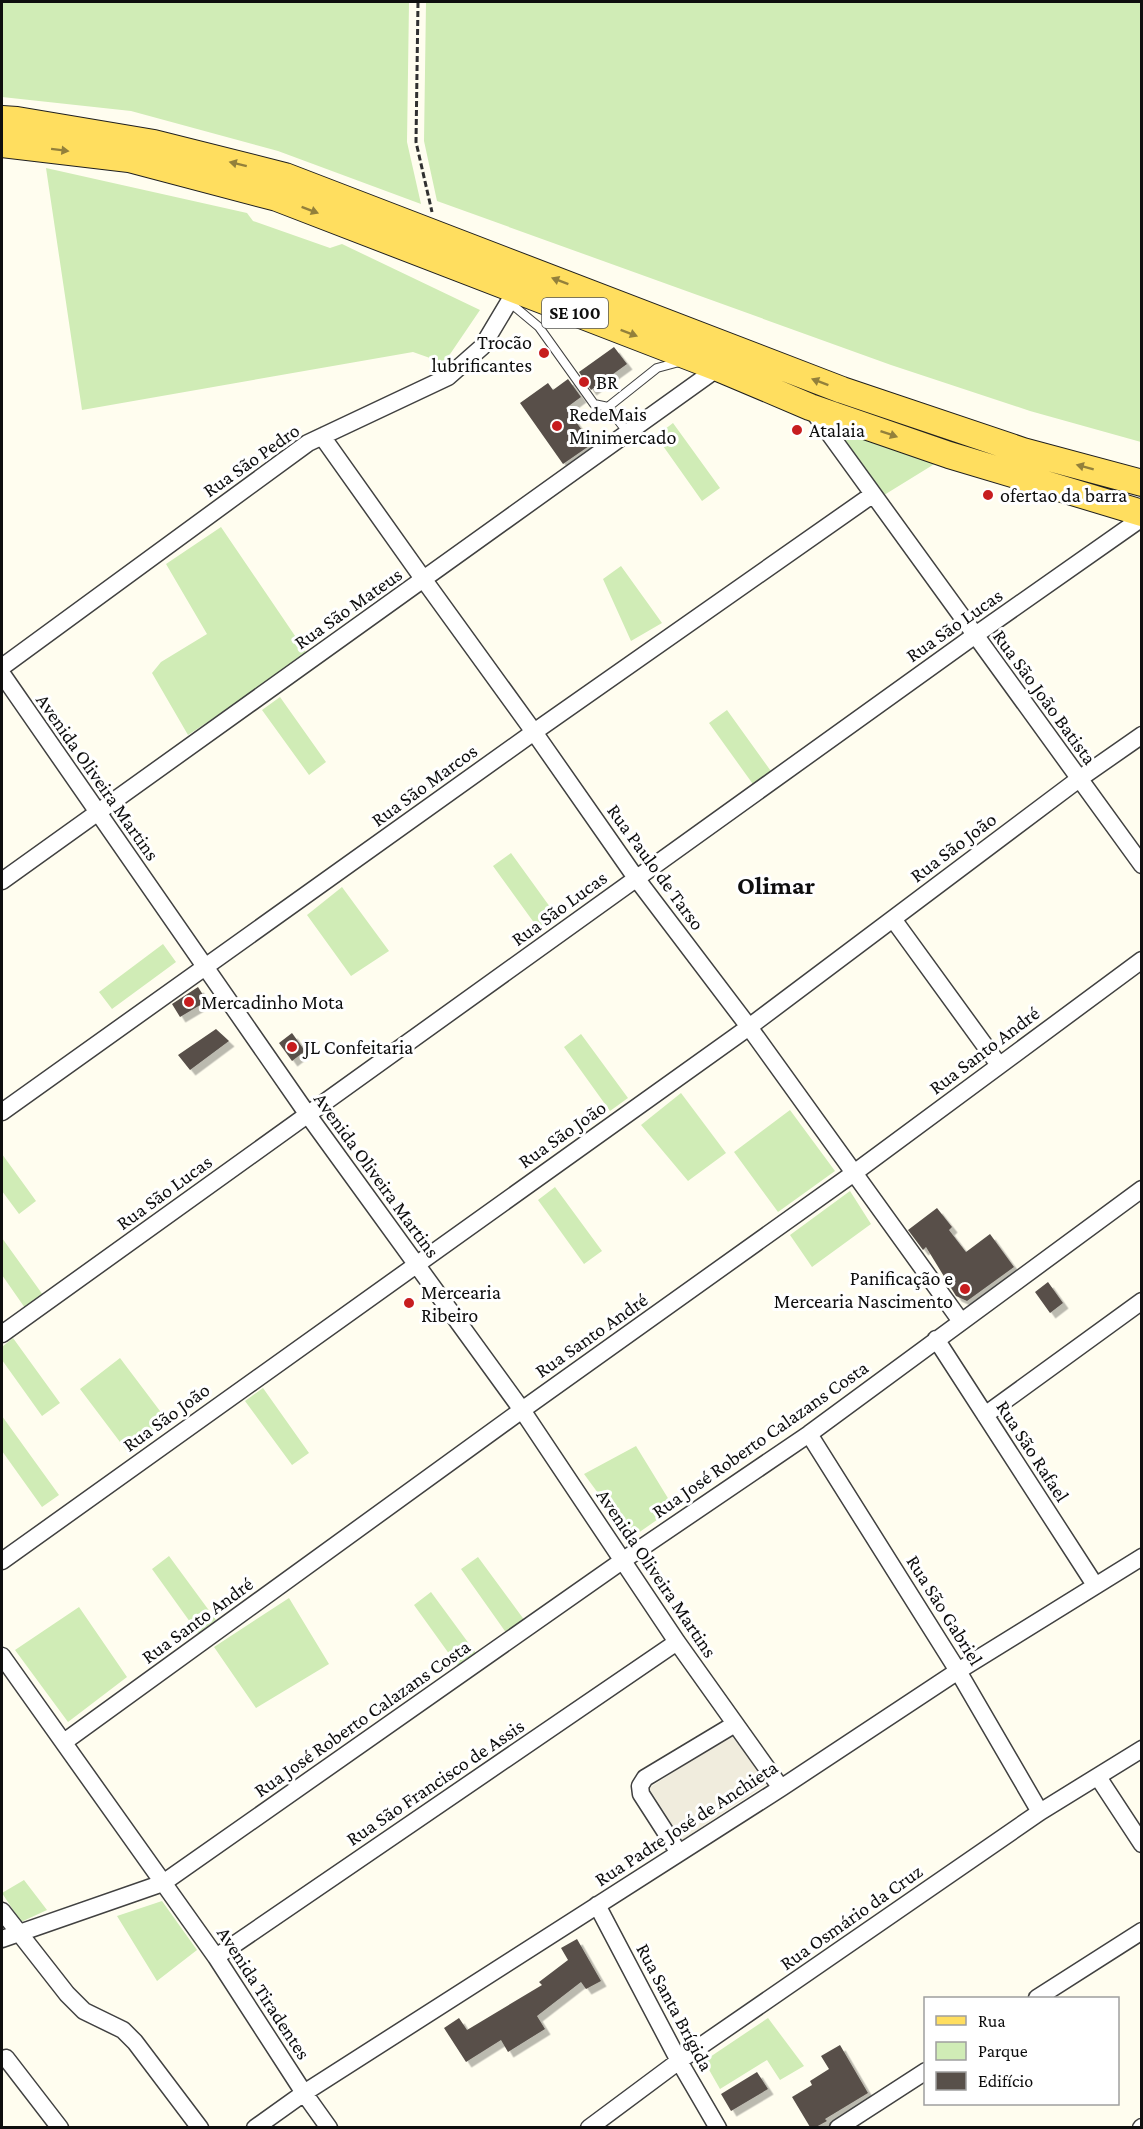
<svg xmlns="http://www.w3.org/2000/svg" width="1143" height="2129" font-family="'Crimson Pro',serif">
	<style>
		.green { fill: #d0ecb6 }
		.plaza { fill: #f0ecdd }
		.building { fill: #58504a; filter: url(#shadow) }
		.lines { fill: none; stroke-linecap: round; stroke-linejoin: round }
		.lane-casing { stroke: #414141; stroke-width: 10 }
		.street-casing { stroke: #414141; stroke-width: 19 }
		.primary-casing { stroke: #1f1f1f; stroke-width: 28 }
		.path { stroke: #303030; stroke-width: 3; stroke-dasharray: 6 3; stroke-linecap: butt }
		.lane { stroke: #fff; stroke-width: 8 }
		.street { stroke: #fff; stroke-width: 16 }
		.primary { stroke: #ffde5f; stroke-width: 26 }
		.oneway { fill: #93803b }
		.poi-dot { fill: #c71d1f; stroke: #fff; stroke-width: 2 }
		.labels { text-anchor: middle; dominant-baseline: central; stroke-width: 6; stroke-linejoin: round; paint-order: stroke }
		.shield { fill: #fff; stroke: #565656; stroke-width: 1.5 }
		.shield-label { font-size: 18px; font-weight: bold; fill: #0e0e0e }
		.poi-label { font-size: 20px; fill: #0e0e0e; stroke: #fff; text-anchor: start }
		.street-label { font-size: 20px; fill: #0e0e0e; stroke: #fff }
		.district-label { font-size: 26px; font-weight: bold; fill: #0e0e0e; stroke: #fff }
	</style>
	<defs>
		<filter id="shadow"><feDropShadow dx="5.5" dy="5.5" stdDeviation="0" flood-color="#0004"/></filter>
	</defs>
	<rect width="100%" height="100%" fill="#fffdef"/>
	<!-- green -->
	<path class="green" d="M2 2H409L407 142 421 204 278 151 131 111 2 97Z
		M426 2H1141V442L1030 411 891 365 437 201 424 141Z
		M46 168 247 213 253 221 330 248 342 244 480 310 444 363 413 352 82 410Z
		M810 407 949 455 876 500Z
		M673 423 720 488 702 501 656 436Z
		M221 527 308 655 188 735 152 673 161 662 207 634 166 564Z
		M621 566 662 623 631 641 603 579Z
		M280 697 326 762 309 775 262 710Z
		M727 710 773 774 755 787 709 723Z
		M511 853 558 918 540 931 493 866Z
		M342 887 389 951 351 976 307 915Z
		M163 944 176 962 112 1009 99 992Z
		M581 1034 628 1098 610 1111 564 1047Z
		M681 1093 726 1153 688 1181 641 1125Z
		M790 1110 835 1171 778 1212 734 1152Z
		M2 1154 36 1201 19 1214 2 1191Z
		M555 1187 602 1251 584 1264 538 1200Z
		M850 1191 871 1224 812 1267 790 1235Z
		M2 1238 43 1295 25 1308 2 1275Z
		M13 1338 60 1403 42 1416 2 1360V1347Z
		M120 1358 166 1419 126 1450 80 1389Z
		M263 1388 309 1453 292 1465 245 1401Z
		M2 1416 59 1495 42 1507 2 1451Z
		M636 1446 674 1508 631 1538 584 1474Z
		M169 1556 216 1620 198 1633 152 1569Z
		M478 1557 525 1621 507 1634 461 1569Z
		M431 1592 478 1656 460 1669 414 1605Z
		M289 1598 329 1664 256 1708 214 1647Z
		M79 1607 127 1677 68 1722 15 1650Z
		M24 1880 47 1910 21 1922 2 1893Z
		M162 1901 197 1950 157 1981 117 1916Z
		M768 2018 804 2066 780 2080 767 2060 720 2089 704 2061Z"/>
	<!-- plaza -->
	<path class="plaza" d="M733 1733 767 1784 682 1840 649 1788Z"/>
	<!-- building -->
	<path class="building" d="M614 347 627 364 591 390 579 372Z
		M568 379 581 397 566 408 592 444 563 464 520 403 548 383 553 390Z
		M198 987 207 1001 180 1017 172 1004Z
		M216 1029 229 1041 190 1070 178 1055Z
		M292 1033 305 1051 292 1061 279 1043Z
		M937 1208 952 1227 949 1230 966 1252 990 1234 1014 1267 967 1301 956 1296 926 1247 923 1250 908 1230Z
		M1048 1282 1063 1303 1050 1313 1035 1292Z
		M577 1939 601 1981 586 1989 581 1982 537 2016 545 2029 508 2052 501 2040 466 2062 444 2028 459 2018 467 2030 542 1985 539 1982 568 1960 561 1948Z
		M840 2045 868 2093 825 2119 827 2121 816 2127H810L792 2097 812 2085 810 2081 829 2069 821 2056Z
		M757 2072 768 2089 731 2111 721 2094Z"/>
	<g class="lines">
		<!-- lane casing -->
		<g class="lane-casing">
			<path id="lane" d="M508 301 539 327 594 404 608 407 628 433
				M608 407 657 368 683 361"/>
		</g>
		<!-- street casing -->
		<g class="street-casing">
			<path id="street" d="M810 407 1142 865
				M325 435 326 442 424 580 534 732 636 878 749 1027 960 1320
				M2 667 308 443 448 377 482 347 516 290
				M2 674 308 1115 522 1410 677 1642 781 1788
				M2 881 718 368
				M893 919 999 1065
				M2 1112 534 732 872 495
				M2 1334 974 636 1142 518
				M936 1339 1095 1585
				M985 1415 1142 1301
				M809 1434 958 1671 1040 1812
				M2 1561 749 1027 1079 779 1142 735
				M2 1656 216 1957 304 2093 329 2128
				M64 1742 522 1410 854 1173 1142 960
				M1098 1777 1142 1844
				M679 1853 641 1794 640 1786 645 1778 735 1724
				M597 1905 679 2061 718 2128
				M2 1911 67 1994 84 2011 123 2030 135 2042 200 2128
				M2 1939 163 1883 622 1561 809 1434 1142 1189
				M216 1957 677 1642
				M1037 1998 1142 1931
				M6 2058 60 2128
				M255 2128 304 2093 781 1788 958 1671 1142 1557
				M589 2128 679 2061 1040 1812 1142 1749
				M838 2128 926 2071
				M1141 2128 1142 2127"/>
		</g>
		<!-- primary casing -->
		<g class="primary-casing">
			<path id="primary" d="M2 119 17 120 154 143 285 176 842 390 1023 451 1142 483
				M2 144 129 159 277 198 718 368 810 407 949 455 1142 513"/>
		</g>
		<!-- path -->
		<path class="path" d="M418 2 416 142 432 212"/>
		<!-- lane -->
		<use href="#lane" class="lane"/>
		<!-- street -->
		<use href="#street" class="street"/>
		<!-- primary -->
		<use href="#primary" class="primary"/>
	</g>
	<!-- one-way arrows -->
	<defs><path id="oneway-solid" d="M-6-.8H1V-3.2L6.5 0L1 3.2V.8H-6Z" transform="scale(1.5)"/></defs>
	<g class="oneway">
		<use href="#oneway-solid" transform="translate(60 150) rotate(7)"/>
		<use href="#oneway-solid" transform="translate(238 164) rotate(-166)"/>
		<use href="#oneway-solid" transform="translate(310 210) rotate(21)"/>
		<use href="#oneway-solid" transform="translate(560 281) rotate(-159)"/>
		<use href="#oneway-solid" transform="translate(629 333) rotate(21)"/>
		<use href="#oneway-solid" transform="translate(820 382) rotate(-159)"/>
		<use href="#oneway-solid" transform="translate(889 434) rotate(19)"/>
		<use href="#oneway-solid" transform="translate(1085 467) rotate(-165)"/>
	</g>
	<!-- markers -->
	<g class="poi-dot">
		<circle cx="544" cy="353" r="6"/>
		<circle cx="584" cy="382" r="6"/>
		<circle cx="557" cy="426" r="6"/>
		<circle cx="797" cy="430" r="6"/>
		<circle cx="988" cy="495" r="6"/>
		<circle cx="189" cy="1002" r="6"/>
		<circle cx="292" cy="1047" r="6"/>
		<circle cx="965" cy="1289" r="6"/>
		<circle cx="409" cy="1303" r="6"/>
	</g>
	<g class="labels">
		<!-- shield labels -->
		<rect class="shield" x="542" y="298" width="66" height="30" rx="4.5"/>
		<g class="shield-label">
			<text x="575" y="313">SE 100</text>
		</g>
		<!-- poi labels -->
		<g class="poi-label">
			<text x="532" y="342" text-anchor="end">Trocão<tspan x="532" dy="23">lubrificantes</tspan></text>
			<text x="596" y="382">BR</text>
			<text x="569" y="414">RedeMais<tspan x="569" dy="23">Minimercado</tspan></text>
			<text x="809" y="430">Atalaia</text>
			<text x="1000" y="495">ofertao da barra</text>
			<text x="201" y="1002">Mercadinho Mota</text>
			<text x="304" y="1047">JL Confeitaria</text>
			<text x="953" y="1278" text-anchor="end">Panificação e<tspan x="953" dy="23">Mercearia Nascimento</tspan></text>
			<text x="421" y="1292">Mercearia<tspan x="421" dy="23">Ribeiro</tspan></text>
		</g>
		<!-- street labels -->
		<g class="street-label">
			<text transform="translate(251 460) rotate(-35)">Rua São Pedro</text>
			<text transform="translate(348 608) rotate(-35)">Rua São Mateus</text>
			<text transform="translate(954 625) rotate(-35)">Rua São Lucas</text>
			<text transform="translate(1045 697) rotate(54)">Rua São João Batista</text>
			<text transform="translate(98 777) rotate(55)">Avenida Oliveira Martins</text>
			<text transform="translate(424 785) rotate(-36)">Rua São Marcos</text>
			<text transform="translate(953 847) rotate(-37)">Rua São João</text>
			<text transform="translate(656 867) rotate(54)">Rua Paulo de Tarso</text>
			<text transform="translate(559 908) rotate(-36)">Rua São Lucas</text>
			<text transform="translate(984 1050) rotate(-37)">Rua Santo André</text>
			<text transform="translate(562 1134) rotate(-35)">Rua São João</text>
			<text transform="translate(377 1175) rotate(54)">Avenida Oliveira Martins</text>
			<text transform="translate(164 1192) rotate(-36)">Rua São Lucas</text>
			<text transform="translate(591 1335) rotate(-35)">Rua Santo André</text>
			<text transform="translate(166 1417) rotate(-36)">Rua São João</text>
			<text transform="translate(760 1439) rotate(-35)">Rua José Roberto Calazans Costa</text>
			<text transform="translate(1033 1451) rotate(57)">Rua São Rafael</text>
			<text transform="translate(657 1573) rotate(56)">Avenida Oliveira Martins</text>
			<text transform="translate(945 1610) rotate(58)">Rua São Gabriel</text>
			<text transform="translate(197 1620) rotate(-36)">Rua Santo André</text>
			<text transform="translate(362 1718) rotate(-35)">Rua José Roberto Calazans Costa</text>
			<text transform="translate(435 1782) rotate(-34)">Rua São Francisco de Assis</text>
			<text transform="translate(686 1823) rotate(-33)">Rua Padre José de Anchieta</text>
			<text transform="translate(851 1917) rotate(-35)">Rua Osmário da Cruz</text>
			<text transform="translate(264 1993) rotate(57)">Avenida Tiradentes</text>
			<text transform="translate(675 2007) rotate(62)">Rua Santa Brígida</text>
		</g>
		<!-- district labels -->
		<g class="district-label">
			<text x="776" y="885">Olimar</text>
		</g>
	</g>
	<!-- border -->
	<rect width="1143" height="2129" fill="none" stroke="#0e0e0e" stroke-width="6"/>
	<!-- legend -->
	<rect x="924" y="1997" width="195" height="108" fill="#ffffff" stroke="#9f9f9f" stroke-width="1.5"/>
	<rect x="936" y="2016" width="30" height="9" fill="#ffde5f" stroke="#9f9f9f" stroke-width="1.5"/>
	<text x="978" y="2027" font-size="18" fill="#0e0e0e">Rua</text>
	<rect x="936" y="2042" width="30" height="18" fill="#d0ecb6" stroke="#9f9f9f" stroke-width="1.5"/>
	<text x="978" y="2057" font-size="18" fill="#0e0e0e">Parque</text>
	<rect x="936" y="2072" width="30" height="18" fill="#58504a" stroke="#9f9f9f" stroke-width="1.5"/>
	<text x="978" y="2087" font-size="18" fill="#0e0e0e">Edifício</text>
</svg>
